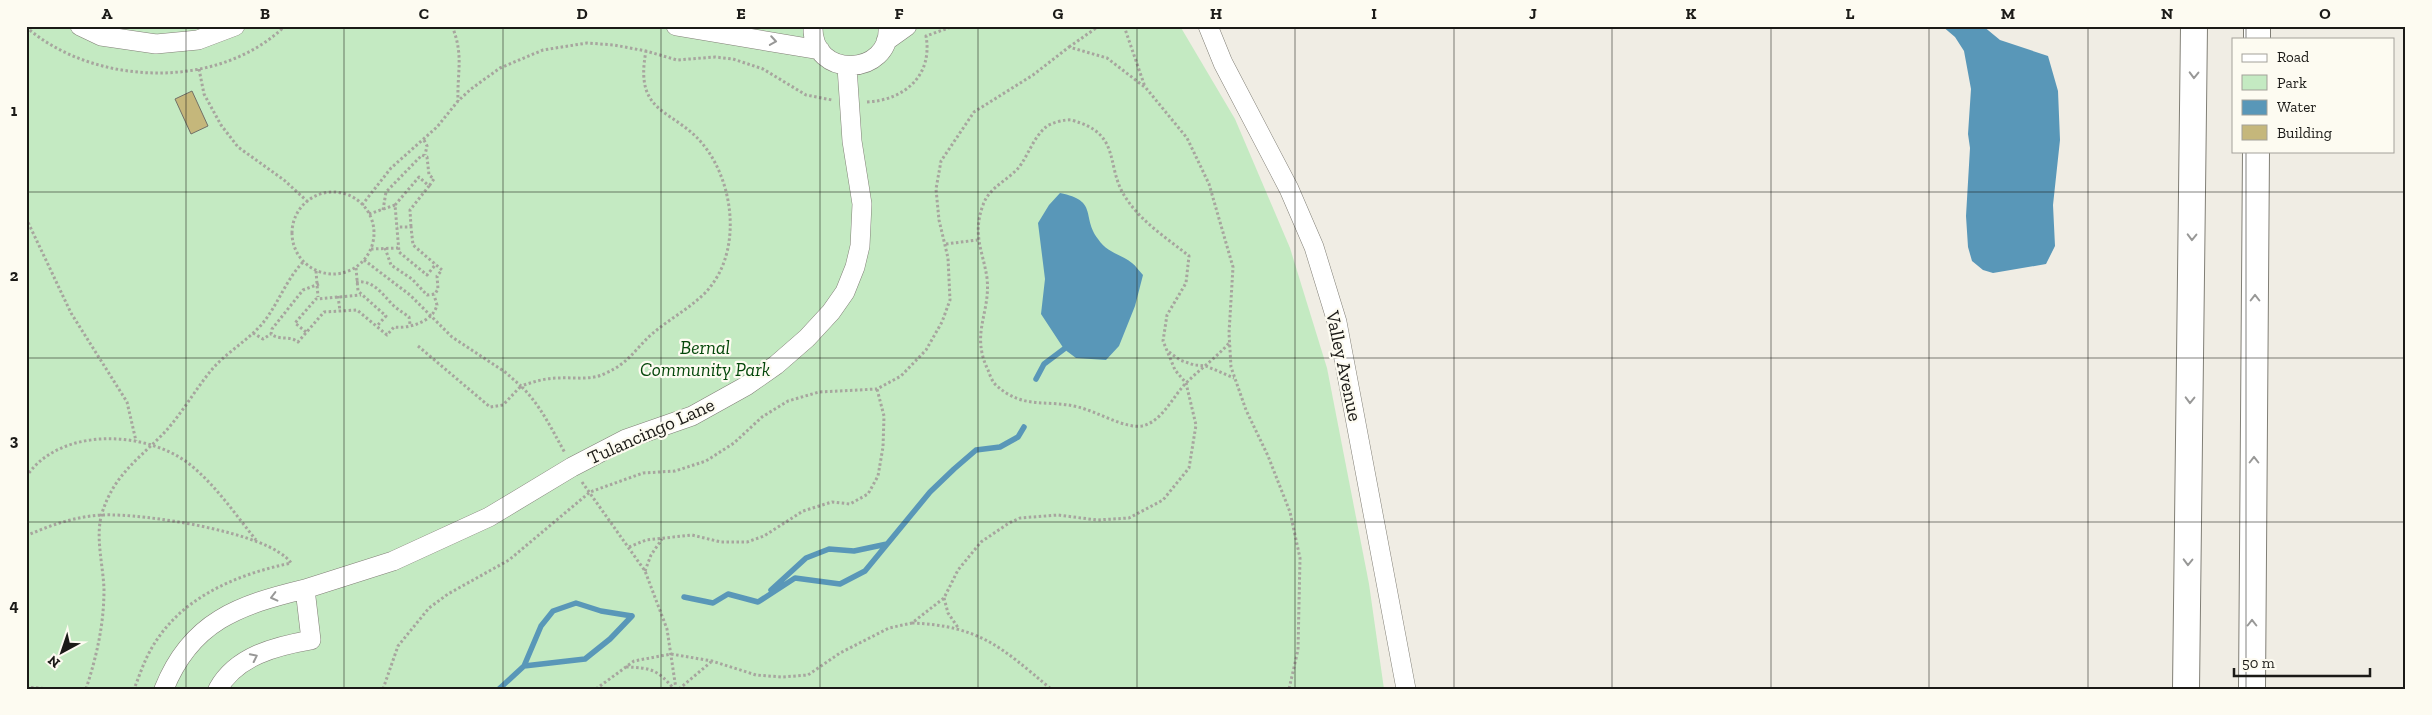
<svg xmlns="http://www.w3.org/2000/svg" width="2432" height="715" font-family="'Zilla Slab',serif">
	<style>
		.green { fill: #c4eac2 }
		.water { fill: #5997b8 }
		.lines { fill: none; stroke-linecap: round; stroke-linejoin: round }
		.stream { stroke: #5997b8; stroke-width: 5.5 }
		.building { fill: #c5b77b; stroke: #727067 }
		.minor-casing { stroke: #817f76; stroke-width: 20 }
		.highway-casing { stroke: #817f76; stroke-width: 28 }
		.path { stroke: #a7a59e; stroke-width: 3; stroke-dasharray: 2.5 2.5; stroke-linecap: butt }
		.minor { stroke: #fff; stroke-width: 19 }
		.highway { stroke: #fff; stroke-width: 26 }
		.oneway { stroke: #989897 }
		.grid { fill: none; stroke: #1b1a17; stroke-width: 1; stroke-opacity: 0.55 }
		.labels { text-anchor: middle; dominant-baseline: central; stroke-width: 4.5; stroke-linejoin: round; paint-order: stroke }
		.park-label { font-size: 19px; font-style: italic; fill: #04470a; stroke: #fdfbf1 }
		.street-label { font-size: 19px; fill: #1b1a17; stroke: #fdfbf1 }
		.neatline { fill: none; stroke: #1b1a17; stroke-width: 2 }
		.grid-label { font-size: 16px; text-anchor: middle; font-weight: bold; fill: #1b1a17 }
	</style>
	<rect width="100%" height="100%" fill="#f0ede4"/>
	<!-- green -->
	<path class="green" d="M26 26H1180L1235 119 1290 248 1327 368 1369 584 1384 689H26Z"/>
	<!-- water -->
	<path class="water" d="M1942 26H1983L2000 40 2048 56 2058 91 2060 140 2053 205 2055 246 2046 264 1993 273 1983 270 1972 261 1968 247 1966 216 1970 148 1968 134 1971 89 1964 51 1955 37Z
		M1060 193C1099 201 1081 216 1098 239 1107 253 1121 254 1132 263 1136 266 1139 271 1143 275L1135 306 1119 346 1106 360 1076 358 1064 349 1041 314 1045 279 1038 223 1049 205Z"/>
	<g class="lines">
		<!-- stream -->
		<path class="stream" d="M1036 379 1044 364 1064 349
			M771 590 806 558 829 549 854 551 887 544
			M684 597 713 603 728 594 758 602 795 578 840 584 865 571 930 492 954 469 976 450 1000 447 1018 437 1024 427
			M524 666 541 626 553 611 576 603 601 611 632 616
			M499 689 524 666 585 659 610 639 632 616"/>
	</g>
	<!-- building -->
	<path class="building" d="M192 91 208 126 191 134 175 99Z"/>
	<g class="lines">
		<!-- minor casing -->
		<g class="minor-casing">
			<path id="minor" d="M80 26 101 36 156 44 198 40 235 26
				M676 26 820 50
				M813 26C811 80 892 77 888 26
				M1208 26 1223 63 1289 189 1314 247 1337 322 1406 689
				M886 41 907 26
				M305 589 393 561 489 517 572 467 626 439 692 416 746 386 776 365 807 338 831 312 845 292 855 267 860 246 862 204 852 141 847 67
				M164 689C191 621 239 605 305 589L311 640C276 646 236 656 218 689"/>
		</g>
		<!-- highway casing -->
		<g class="highway-casing">
			<path id="highway" d="M2257 39V26
				M2186 689 2194 26
				M2252 689 2256 151"/>
		</g>
		<!-- path -->
		<path class="path" d="M452 26C464 55 457 72 458 101
			M1124 26 1145 87
			M26 27C94 86 218 91 285 26
			M1069 47 1099 26
			M199 69 204 94 221 125 238 147 284 180 308 202
			M867 102C905 100 933 75 926 36L954 26
			M424 140 427 146 425 155
			M292 233a41 41 0 1 1 82 0a41 41 0 1 1-82 0Z
			M362 205 391 168 437 127 458 101 471 89 500 68 543 50 587 43 614 45 646 51 677 60 715 57 733 59 763 69 806 95 832 100
			M395 205 419 177 429 186 410 210 411 227
			M383 210 386 192 422 155 427 157 429 175 434 179 429 186
			M369 214 395 205 399 252 427 275 436 264
			M26 218 71 313 127 402 136 441
			M946 244 977 240
			M385 248 391 265 412 279 427 295 435 294 438 289 437 276 442 270 413 245 411 227H397
			M371 249 398 248
			M364 260 410 295 452 337 505 372 521 386C533 382 545 378 558 378 574 377 591 381 606 373 629 363 634 350 652 334 668 320 687 310 703 295 741 258 736 192 708 151 678 107 633 119 646 51
			M356 268 358 291 386 316 377 326
			M316 271 318 297
			M356 282C374 280 382 294 393 305 398 310 404 313 409 317L410 324
			M319 284 303 290 272 329 271 334C280 341 289 335 298 342L324 312 357 310 387 335 394 327C408 329 433 322 437 305L434 295
			M338 296 340 311
			M306 332 295 323 316 299 361 295
			M253 333 263 339 271 334
			M418 346 490 407 503 405 521 386C541 406 551 428 565 453
			M1169 352 1180 360 1194 365 1206 366 1234 378
			M26 477C59 427 144 430 188 463 215 484 235 514 256 540
			M582 482 645 571 667 629 676 689
			M26 536C50 525 77 516 103 515 141 513 270 532 291 563 234 575 177 599 149 653 143 664 139 677 134 689
			M629 547 646 540 692 535 721 542H747L764 536 803 511 832 502 850 504 868 494 878 476 883 447 884 416 877 389
			M645 571 651 555 662 539
			M944 598 948 613 959 629
			M912 623C980 626 1001 647 1051 689
			M626 667C651 668 657 669 674 689
			M26 687 49 689
			M86 689C97 655 104 624 104 589 103 564 95 537 102 513 114 476 135 462 161 436 181 416 195 389 214 367 229 351 248 340 262 324 278 305 286 279 304 261
			M383 689 398 646 429 608 448 594 509 560 590 492 643 473 675 471 706 461 734 443 762 417 788 401 819 392 877 389 901 376 926 350 942 322 950 300 948 258 939 220 936 189 941 161 974 112 1033 75 1069 47 1107 58 1146 88 1187 138 1209 184 1233 267 1229 333 1231 367 1246 410 1268 456 1290 512 1300 558 1298 650 1289 689
			M596 689 634 661 671 654 712 661 756 675 782 677 808 675 840 653 889 628 912 623 944 598 958 570 981 542 1009 523 1020 518 1058 515 1097 520 1129 518 1163 500 1189 468 1196 425 1186 383 1175 370 1163 341 1167 315 1186 283 1189 256C1168 239 1143 223 1128 201 1103 168 1125 134 1071 120 1066 119 1050 123 1046 127 1034 137 1029 153 1020 166 1009 180 989 187 983 205 972 235 983 251 987 278 991 313 970 333 988 370 990 375 992 382 997 386 1024 410 1047 399 1078 407 1096 411 1125 429 1142 426 1162 422 1173 396 1186 383 1200 369 1216 358 1229 343
			M679 689 711 662"/>
		<!-- minor -->
		<use href="#minor" class="minor"/>
		<!-- highway -->
		<use href="#highway" class="highway"/>
	</g>
	<!-- one-way arrows -->
	<defs><path id="oneway-chevron" d="M-2-3.5L2.5 0L-2 3.5" fill="none" stroke-width="1.6" stroke-linecap="round" stroke-linejoin="round" transform="scale(1.25)"/></defs>
	<g class="oneway">
		<use href="#oneway-chevron" transform="translate(773 41) rotate(9)"/>
		<use href="#oneway-chevron" transform="translate(2194 75) rotate(91)"/>
		<use href="#oneway-chevron" transform="translate(2192 237) rotate(91)"/>
		<use href="#oneway-chevron" transform="translate(2255 298) rotate(-90)"/>
		<use href="#oneway-chevron" transform="translate(2190 400) rotate(91)"/>
		<use href="#oneway-chevron" transform="translate(2254 460) rotate(-90)"/>
		<use href="#oneway-chevron" transform="translate(2188 562) rotate(91)"/>
		<use href="#oneway-chevron" transform="translate(274 597) rotate(166)"/>
		<use href="#oneway-chevron" transform="translate(2252 623) rotate(-90)"/>
		<use href="#oneway-chevron" transform="translate(254 657) rotate(-26)"/>
	</g>
	<!-- grid -->
	<path class="grid" d="M186 26V689M344 26V689M503 26V689M661 26V689M820 26V689M978 26V689M1137 26V689M1295 26V689M1454 26V689M1612 26V689M1771 26V689M1929 26V689M2088 26V689M2246 26V39M2246 151V689M26 192H2406M26 358H2406M26 522H2406"/>
	<g class="labels">
		<!-- park labels -->
		<g class="park-label">
			<text x="705" y="347">Bernal<tspan x="705" dy="22">Community Park</tspan></text>
		</g>
		<!-- street labels -->
		<g class="street-label">
			<text transform="translate(1344 366) rotate(78)">Valley Avenue</text>
			<text transform="translate(651 431) rotate(-24)">Tulancingo Lane</text>
		</g>
	</g>
	<!-- border -->
	<rect width="2432" height="715" fill="none" stroke="#fdfbf1" stroke-width="55"/>
	<!-- legend -->
	<rect x="2232" y="38" width="162" height="115" fill="#fdfbf1" stroke="#a3a19a"/>
	<rect x="2242" y="54" width="25" height="8" fill="#ffffff" stroke="#a3a19a"/>
	<text x="2277" y="62" font-size="15" fill="#1b1a17">Road</text>
	<rect x="2242" y="75" width="25" height="15" fill="#c4eac2" stroke="#a3a19a"/>
	<text x="2277" y="88" font-size="15" fill="#1b1a17">Park</text>
	<rect x="2242" y="100" width="25" height="15" fill="#5997b8" stroke="#a3a19a"/>
	<text x="2277" y="112" font-size="15" fill="#1b1a17">Water</text>
	<rect x="2242" y="125" width="25" height="15" fill="#c5b77b" stroke="#a3a19a"/>
	<text x="2277" y="138" font-size="15" fill="#1b1a17">Building</text>
	<!-- north arrow -->
	<g transform="translate(62 652) rotate(220)" stroke="#fdfbf1" stroke-width="4" paint-order="stroke">
	<path d="M0-4L9 19L0 12L-9 19Z" fill="#1b1a17"/>
	<text y="-8" font-size="14" font-weight="bold" text-anchor="middle" fill="#1b1a17">N</text>
	</g>
	<!-- scale -->
	<path d="M2234 668v8h136v-8" fill="none" stroke="#1b1a17" stroke-width="2.5"/>
	<text x="2242" y="668" font-size="15" fill="#1b1a17" stroke="#fdfbf1" stroke-width="4" paint-order="stroke">50 m</text>
	<rect x="28" y="28" width="2376" height="660" class="neatline"/>
	<g class="grid-label">
		<text x="107" y="19">A</text>
		<text x="265" y="19">B</text>
		<text x="424" y="19">C</text>
		<text x="582" y="19">D</text>
		<text x="741" y="19">E</text>
		<text x="899" y="19">F</text>
		<text x="1058" y="19">G</text>
		<text x="1216" y="19">H</text>
		<text x="1374" y="19">I</text>
		<text x="1533" y="19">J</text>
		<text x="1691" y="19">K</text>
		<text x="1850" y="19">L</text>
		<text x="2008" y="19">M</text>
		<text x="2167" y="19">N</text>
		<text x="2325" y="19">O</text>
		<text x="14" y="116">1</text>
		<text x="14" y="281">2</text>
		<text x="14" y="446">3</text>
		<text x="14" y="611">4</text>
	</g>
</svg>
